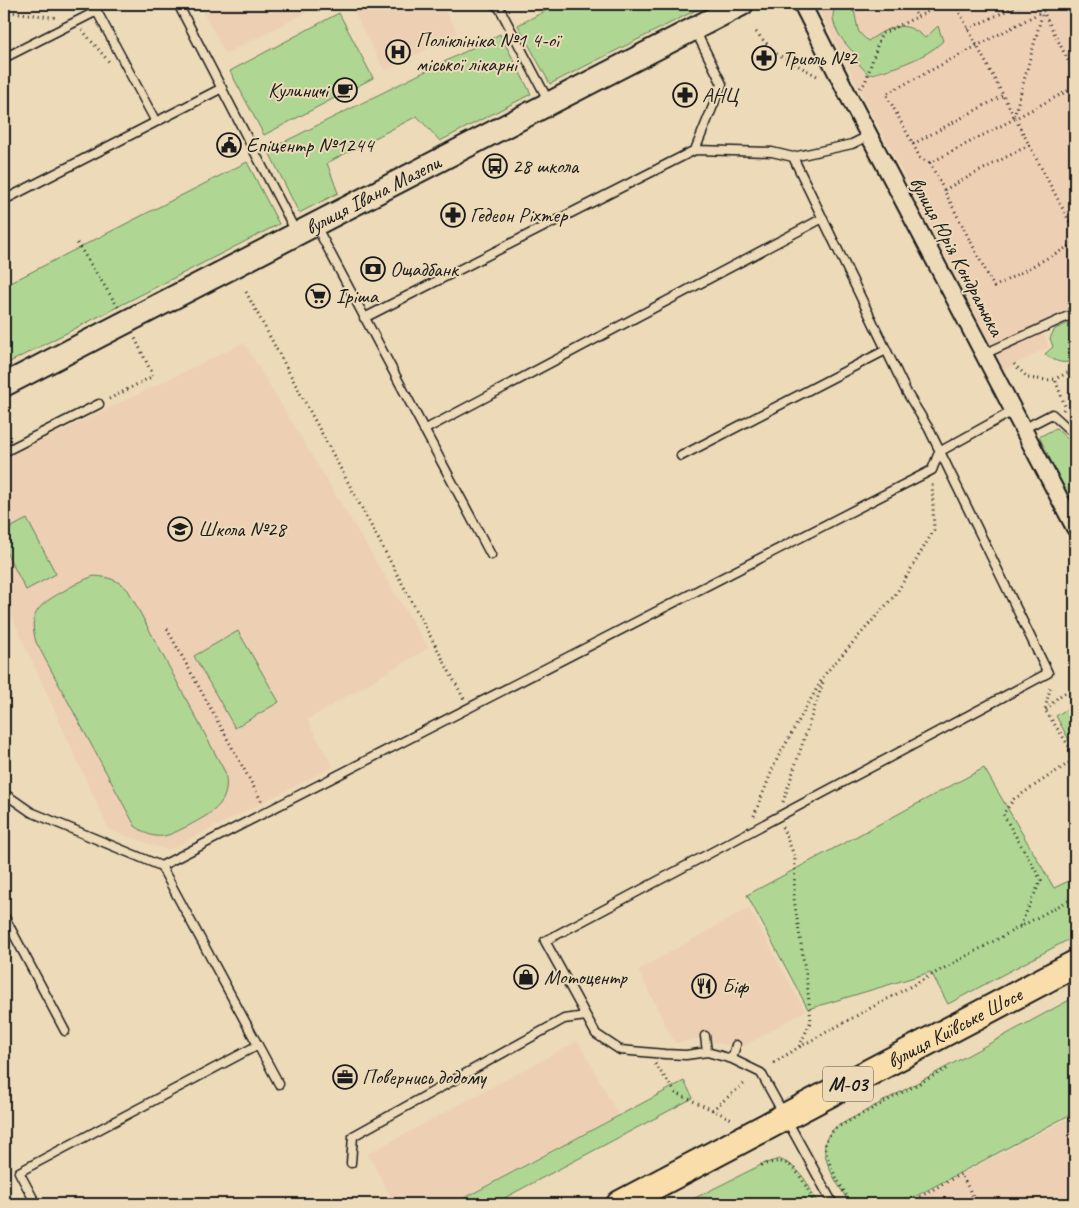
<svg xmlns="http://www.w3.org/2000/svg" width="1079" height="1208" font-family="Caveat,sans-serif">
	<style>
		.built { fill: #edcfb4 }
		.green { fill: #afd793; stroke: #667a58 }
		.lines { fill: none; stroke-linecap: round; stroke-linejoin: round }
		.service-casing { stroke: #1c1c1c; stroke-width: 11 }
		.minor-casing { stroke: #1c1c1c; stroke-width: 20 }
		.secondary-casing { stroke: #1c1c1c; stroke-width: 26 }
		.trunk-casing { stroke: #1c1c1c; stroke-width: 30 }
		.path { stroke: #1c1c1c; stroke-width: 3; stroke-dasharray: 1 4; stroke-linecap: butt }
		.service { stroke: #ecdab8; stroke-width: 8 }
		.minor { stroke: #ecdab8; stroke-width: 16 }
		.secondary { stroke: #ecdab8; stroke-width: 22 }
		.trunk { stroke: #f9deab; stroke-width: 26 }
		.labels { text-anchor: middle; dominant-baseline: central; stroke-width: 4; stroke-linejoin: round; paint-order: stroke }
		.shield { fill: #ecdab8; stroke: #5a554b; stroke-width: 1 }
		.shield-label { font-size: 20px; font-weight: bold; fill: #1c1c1c }
		.poi-label { font-size: 21px; fill: #1c1c1c; stroke: #ecdab8; text-anchor: start }
		.street-label { font-size: 21px; fill: #1c1c1c; stroke: #ecdab8 }
	</style>
	<rect width="100%" height="100%" fill="#ecdab8"/>
	<filter id="ink" filterUnits="userSpaceOnUse"><feTurbulence type="fractalNoise" baseFrequency=".02" numOctaves="2"/><feDisplacementMap in="SourceGraphic" scale="10" xChannelSelector="R" yChannelSelector="G"/><feConvolveMatrix kernelMatrix="1 2 1 2 8 2 1 2 1" color-interpolation-filters="sRGB"/></filter>
	<g filter="url(#ink)">
		<!-- built -->
		<path class="built" d="M199 4H323L225 54Z
			M350 4H442L457 33 385 71Z
			M818 4H1075V318L1043 333 1048 347 1004 370 820 12Z
			M244 343 428 648 307 720 333 767 168 850 109 830 4 599V459Z
			M749 908 805 1011 739 1049 717 1042 697 1039 675 1043 638 970Z
			M578 1041 618 1115 450 1204H395L368 1154Z
			M1075 1115V1204H904L961 1174Z"/>
		<!-- green -->
		<path class="green" d="M559 4H708L550 84 518 25Z
			M837 4C841 4 847 3 850 4 855 6 856 25 859 32 861 35 865 38 868 41 889 27 904 18 925 38L938 26 943 41C925 59 894 68 869 75L857 62 858 57C846 45 824 22 837 4Z
			M339 13 373 78 264 135 230 71Z
			M500 34 531 94 440 141 417 116 327 163 338 193 299 213 268 150Z
			M247 162 279 224 4 365V286Z
			M1075 320V359C1064 366 1054 361 1045 354L1053 347 1050 338 1055 329Z
			M1056 428 1075 446V508L1039 437Z
			M27 519 56 574 26 590 4 548V531Z
			M94 576C108 577 117 579 128 590L225 772C232 804 212 813 188 826 177 831 167 838 155 836 147 835 141 830 135 826L36 642C28 614 38 605 62 592 72 586 82 580 94 576Z
			M238 631 279 702 235 728 194 656Z
			M1075 704V751L1056 716Z
			M984 768 1054 888 1075 878V936L948 1004 931 972 808 1009 747 895Z
			M1075 997V1112L901 1204H850C837 1182 809 1147 836 1127Z
			M684 1081 693 1098 493 1204H453Z
			M779 1159C803 1169 807 1183 818 1204H683L763 1164Z"/>
		<g class="lines">
			<!-- service casing -->
			<g class="service-casing">
				<path id="service" d="M93 4 156 122
					M178 4 296 232
					M494 4 500 9 549 102
					M4 58 97 11
					M695 150 722 84 695 30
					M793 157 852 144 870 135
					M4 200 222 88
					M316 226 491 555
					M364 318 695 150 772 152 793 157 907 393 929 429 1048 673 545 941 596 1034 620 1050 665 1054 686 1055 707 1052 732 1059 761 1073 833 1204
					M984 354 1075 313
					M1023 429 1052 414 1075 435
					M424 430 823 218
					M4 452 99 404
					M681 456 886 350
					M4 798 8 796 31 812 161 866 932 470 939 452 1013 411
					M161 866 279 1084
					M4 916 65 1031
					M705 1036 707 1052
					M732 1059 736 1045
					M351 1163 353 1136 564 1019 586 1016
					M36 1204 19 1172 258 1045"/>
			</g>
			<!-- minor casing -->
			<g class="minor-casing">
				<path id="minor" d="M802 4 850 99 1075 528"/>
			</g>
			<!-- secondary casing -->
			<g class="secondary-casing">
				<g id="secondary">
					<path id="s1" d="M4 385 742 4"/>
				</g>
			</g>
			<!-- trunk casing -->
			<g class="trunk-casing">
				<g id="trunk">
					<path id="s2" d="M620 1204 1075 964"/>
				</g>
			</g>
			<!-- path -->
			<path class="path" d="M839 4 853 10 875 4
				M911 4 917 17 943 4
				M955 4 1075 232
				M4 11 58 18
				M968 29 1021 4
				M82 30 110 63
				M756 32 775 53 817 76
				M860 88 865 83 881 34 917 17
				M1002 96 913 144 886 94 1043 11 1075 74
				M1014 117 1045 4
				M913 144 920 158 930 163
				M1029 145 944 190 994 287 1075 243
				M944 190 930 163 1075 87
				M77 243 118 307
				M246 292 464 699
				M1014 364 1028 378 1047 380 1056 379
				M109 399 153 376 134 336
				M1063 410 1065 406 1056 382 1057 378 1075 369
				M167 629 262 802
				M1046 710 1058 697 1075 687
				M783 802 823 682
				M754 816 775 763 825 674 896 594 934 530 932 482
				M782 827 795 857 794 899 807 983 811 1021 799 1047
				M1020 926 1041 880 1003 814 1014 799 1072 761 1069 746 1045 710 1051 684
				M774 1063 799 1047 1075 897
				M655 1064 676 1093 734 1120
				M712 1110 745 1083
				M761 1165C766 1164 772 1162 777 1162 797 1160 807 1190 815 1204
				M851 1204C843 1188 822 1159 826 1141 828 1136 832 1132 836 1128L950 1067
				M907 1204 961 1174 977 1204"/>
			<!-- service -->
			<use href="#service" class="service"/>
			<!-- minor -->
			<use href="#minor" class="minor"/>
			<!-- secondary -->
			<use href="#secondary" class="secondary"/>
			<!-- trunk -->
			<use href="#trunk" class="trunk"/>
		</g>
	</g>
	<!-- icons -->
	<defs>
		<g id="hospital-ring" transform="scale(1.25)"><circle r="9.5" fill="#ecdab8" stroke="#1c1c1c" stroke-width="1.5"/><path d="M-5-5h3v3.5h4V-5h3V5h-3V1.5h-4V5h-3Z" fill="#1c1c1c"/></g>
		<g id="pharmacy-ring" transform="scale(1.25)"><circle r="9.5" fill="#ecdab8" stroke="#1c1c1c" stroke-width="1.5"/><path d="M-2-6h4v4h4v4h-4v4h-4v-4h-4v-4h4Z" fill="#1c1c1c"/></g>
		<g id="cafe-ring" transform="scale(1.25)"><circle r="9.5" fill="#ecdab8" stroke="#1c1c1c" stroke-width="1.5"/><path d="M-5.5-4.5H6V0H3Q3 3.5 0 3.5H-2.5Q-5.5 3.5-5.5 0ZM3-3.2v2h1.7v-2ZM-6 4.5H4V6H-6Z" fill="#1c1c1c"/></g>
		<g id="civic-ring" transform="scale(1.25)"><circle r="9.5" fill="#ecdab8" stroke="#1c1c1c" stroke-width="1.5"/><path d="M-.6-6.5H3V-4.5H.6V-3L4-1V1h2V6H-6V1h2V-1L-.6-3ZM-1.2 2.5V6h2.4V2.5Z" fill="#1c1c1c"/></g>
		<g id="bus-ring" transform="scale(1.25)"><circle r="9.5" fill="#ecdab8" stroke="#1c1c1c" stroke-width="1.5"/><path d="M-5-6H5V4H4V6H2V4H-2V6H-4V4H-5ZM-3.5-4V0h7V-4ZM-3.5 1.2v1.5H-2V1.2ZM2 1.2v1.5H3.5V1.2Z" fill="#1c1c1c"/></g>
		<g id="bank-ring" transform="scale(1.25)"><circle r="9.5" fill="#ecdab8" stroke="#1c1c1c" stroke-width="1.5"/><path d="M-6-4H6V4H-6ZM0-2.3a2.3 2.3 0 1 0 0 4.6a2.3 2.3 0 1 0 0-4.6Z" fill="#1c1c1c"/></g>
		<g id="supermarket-ring" transform="scale(1.25)"><circle r="9.5" fill="#ecdab8" stroke="#1c1c1c" stroke-width="1.5"/><path d="M-6-5.5h2.5l.6 2H6L4.5 2H-2.5L-4.4-4H-6ZM-1.5 3.2a1.3 1.3 0 1 0 .1 0ZM3 3.2a1.3 1.3 0 1 0 .1 0Z" fill="#1c1c1c"/></g>
		<g id="school-ring" transform="scale(1.25)"><circle r="9.5" fill="#ecdab8" stroke="#1c1c1c" stroke-width="1.5"/><path d="M0-5L7-2L0 1L-7-2ZM-4 1L0 2.5L4 1V4Q0 6-4 4Z" fill="#1c1c1c"/></g>
		<g id="shop-ring" transform="scale(1.25)"><circle r="9.5" fill="#ecdab8" stroke="#1c1c1c" stroke-width="1.5"/><path d="M-5-2.5h2.3a2.7 3.5 0 0 1 5.4 0H5L5.5 6h-11ZM-1.5-2.5h3a1.5 2.3 0 0 0-3 0Z" fill="#1c1c1c"/></g>
		<g id="restaurant-ring" transform="scale(1.25)"><circle r="9.5" fill="#ecdab8" stroke="#1c1c1c" stroke-width="1.5"/><path d="M-5-6h1v4h1v-4h1v4h1v-4h1v5L-1.5 .5V6h-2V.5L-5-1ZM5-6V6H3V1.5H1.5Q1.5-4 5-6Z" fill="#1c1c1c"/></g>
		<g id="office-ring" transform="scale(1.25)"><circle r="9.5" fill="#ecdab8" stroke="#1c1c1c" stroke-width="1.5"/><path d="M-6-3h4V-5.5h4V-3h4V5H-6ZM-1-4.5V-3h2v-1.5ZM-6 0V1H6V0Z" fill="#1c1c1c"/></g>
	</defs>
	<g fill-rule="evenodd">
		<use href="#hospital-ring" x="398" y="52"/>
		<use href="#pharmacy-ring" x="764" y="58"/>
		<use href="#cafe-ring" x="345" y="90"/>
		<use href="#pharmacy-ring" x="685" y="95"/>
		<use href="#civic-ring" x="229" y="145"/>
		<use href="#bus-ring" x="495" y="166"/>
		<use href="#pharmacy-ring" x="453" y="215"/>
		<use href="#bank-ring" x="373" y="269"/>
		<use href="#supermarket-ring" x="318" y="296"/>
		<use href="#school-ring" x="180" y="529"/>
		<use href="#shop-ring" x="526" y="977"/>
		<use href="#restaurant-ring" x="704" y="986"/>
		<use href="#office-ring" x="345" y="1077"/>
	</g>
	<g class="labels">
		<!-- shield labels -->
		<rect class="shield" x="823" y="1066.5" width="50" height="35" rx="4"/>
		<g class="shield-label">
			<text x="848" y="1084">М-03</text>
		</g>
		<!-- poi labels -->
		<g class="poi-label">
			<text x="416" y="40">Поліклініка №1 4-ої<tspan x="416" dy="24">міської лікарні</tspan></text>
			<text x="782" y="58">Триоль №2</text>
			<text x="328" y="90" text-anchor="end">Кулиничі</text>
			<text x="702" y="95">АНЦ</text>
			<text x="246" y="145">Епіцентр №1244</text>
			<text x="512" y="166">28 школа</text>
			<text x="470" y="215">Гедеон Ріхтер</text>
			<text x="390" y="269">Ощадбанк</text>
			<text x="336" y="296">Іріша</text>
			<text x="198" y="529">Школа №28</text>
			<text x="544" y="977">Мотоцентр</text>
			<text x="722" y="986">Біф</text>
			<text x="362" y="1077">Повернись додому</text>
		</g>
		<!-- street labels -->
		<g class="street-label">
			<text stroke="none"><textPath href="#s1" startOffset="415">вулиця Івана Мазепи</textPath></text>
			<text transform="translate(957 256) rotate(62)">вулиця Юрія Кондратюка</text>
			<text stroke="none"><textPath href="#s2" startOffset="378">вулиця Київське Шосе</textPath></text>
		</g>
	</g>
	<!-- margin -->
	<rect width="1079" height="1208" fill="none" stroke="#ecdab8" stroke-width="20"/>
	<rect x="10" y="10" width="1059" height="1188" fill="none" stroke="#1c1c1c" stroke-width="2" filter="url(#ink)"/>
</svg>
